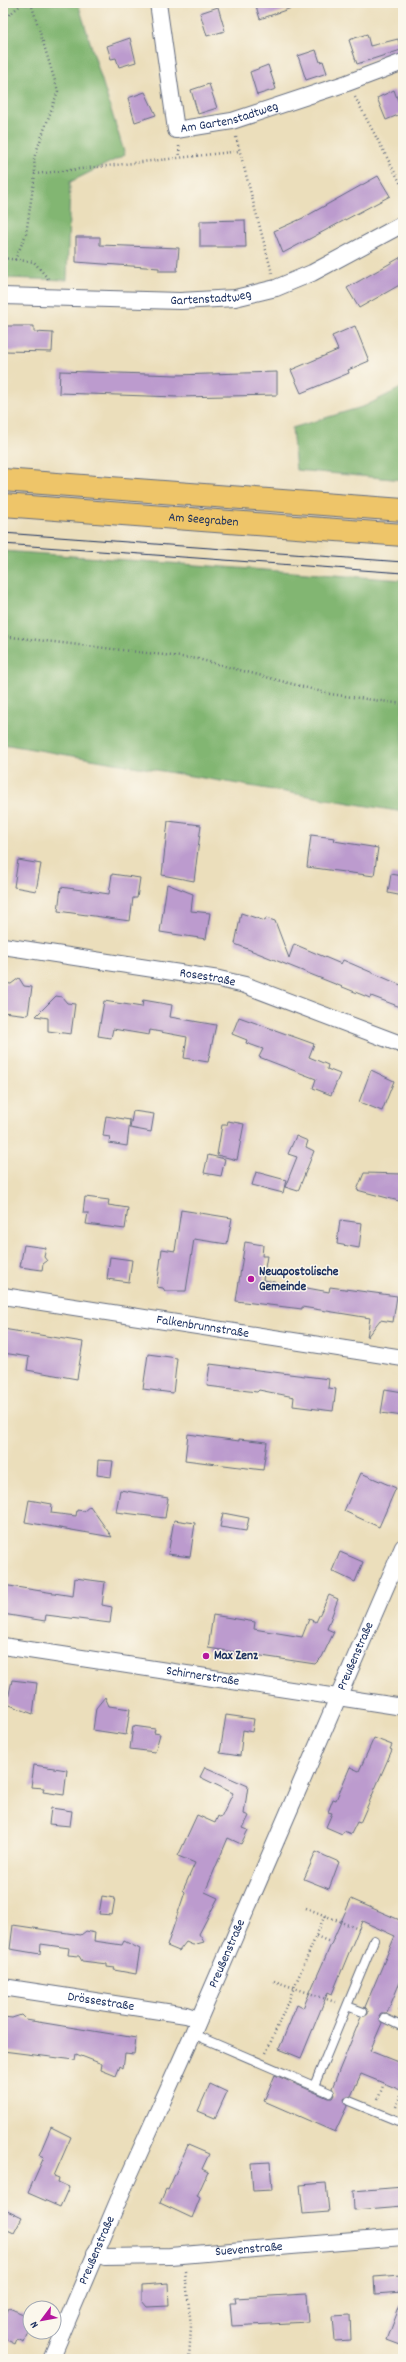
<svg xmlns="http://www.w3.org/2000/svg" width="406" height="2362" font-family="Dekko,sans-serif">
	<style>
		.forest { fill: #82b672; stroke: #4e7268 }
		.building { fill: #bc9bce }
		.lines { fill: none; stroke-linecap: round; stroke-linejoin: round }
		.service-casing { stroke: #646c7f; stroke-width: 10 }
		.minor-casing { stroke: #646c7f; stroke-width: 18 }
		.primary-casing { stroke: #646c7f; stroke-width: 24 }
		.path { stroke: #646c7f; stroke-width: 2.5; stroke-dasharray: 1 3; stroke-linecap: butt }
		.service { stroke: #fff; stroke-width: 8 }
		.minor { stroke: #fff; stroke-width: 16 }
		.primary { stroke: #eec569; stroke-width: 22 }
		.tram { stroke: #1b2f5e; stroke-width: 1 }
		.poi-dot { fill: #b5179e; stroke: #fbf7ec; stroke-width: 1.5 }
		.labels { text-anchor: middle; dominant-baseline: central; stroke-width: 3; stroke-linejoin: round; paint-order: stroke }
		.street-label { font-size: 13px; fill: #1b2f5e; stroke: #fbf7ec }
		.poi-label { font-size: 13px; font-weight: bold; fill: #1b2f5e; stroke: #fbf7ec; text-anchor: start }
	</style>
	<rect width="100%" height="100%" fill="#fbf7ec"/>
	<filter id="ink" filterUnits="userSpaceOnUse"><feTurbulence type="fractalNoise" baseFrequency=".025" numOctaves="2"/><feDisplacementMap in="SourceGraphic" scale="8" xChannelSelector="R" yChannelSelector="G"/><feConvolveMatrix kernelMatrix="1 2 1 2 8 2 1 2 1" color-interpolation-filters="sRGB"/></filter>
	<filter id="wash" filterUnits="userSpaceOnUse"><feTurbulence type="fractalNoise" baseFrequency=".012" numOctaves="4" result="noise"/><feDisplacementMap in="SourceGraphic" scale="16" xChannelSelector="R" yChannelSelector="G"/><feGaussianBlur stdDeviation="0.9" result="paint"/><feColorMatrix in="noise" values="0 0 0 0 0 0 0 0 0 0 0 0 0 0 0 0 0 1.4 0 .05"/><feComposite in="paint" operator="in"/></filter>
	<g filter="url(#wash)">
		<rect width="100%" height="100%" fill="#ebdebb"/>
		<!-- forest -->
		<path class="forest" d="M3 3H78L125 155 70 182 67 280 3 278Z
			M403 387V480L296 470 292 428 365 406Z
			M3 551 403 580V812L3 744Z"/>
		<g id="blocks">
			<!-- building -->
			<path class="building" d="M255 3H300V5L260 19Z
				M218 7 225 31 207 36 200 13Z
				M367 34 370 46 398 39 401 50 357 64 349 40Z
				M130 38 136 62 119 67 116 58 111 59 107 46Z
				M316 50 320 62 323 61 327 73 306 80 298 56Z
				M268 65 276 89 257 95 250 72Z
				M209 84 217 108 198 114 191 90Z
				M394 90 398 101 403 99V113L386 120 377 98Z
				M145 92 156 115 135 122 128 98Z
				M378 176 390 196 283 253 274 231 303 218Z
				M245 220 246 247H200V221Z
				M76 237H100V245L179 248 177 271H159V268L76 262Z
				M403 256V283L359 308 347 288Z
				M3 326H34V332L53 333 52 352 3 351Z
				M355 326 369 361 348 370 349 373 301 393 291 370 338 350 332 336Z
				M60 371 176 375 277 372V395L177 397 59 393Z
				M168 821 201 825 194 881 162 875Z
				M311 835 335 838 334 841 378 848 374 876 307 867Z
				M18 860 41 864 36 891 14 887Z
				M112 874 140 878 137 898H133L130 921 58 911 61 887 109 894Z
				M391 874 403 876V896L388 893Z
				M167 884 193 894 191 911 210 913 206 939 160 932Z
				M241 913 265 921 266 918 275 921 289 958 294 944 341 964 343 960 403 986V1008L371 996 370 998 235 944Z
				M19 978 24 986 32 987 28 1015 3 1012V983L11 984Z
				M56 996 62 997 67 1003 75 1004 71 1034 48 1031V1018L36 1016Z
				M143 1000 172 1005 170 1017 216 1025 208 1062 184 1058 187 1037 150 1030 149 1035 113 1029 111 1038 98 1036 104 1001 142 1007Z
				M239 1017 314 1044 309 1057 328 1065 327 1069 340 1074 331 1095 313 1088 316 1079 259 1057 263 1049 246 1043 247 1040 232 1034Z
				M371 1070 394 1081 382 1111 359 1102Z
				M133 1111 154 1114 151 1132 130 1128Z
				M106 1116 130 1120 127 1146 109 1143 110 1137 103 1136Z
				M228 1121 244 1124 237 1160 217 1155 222 1125H227Z
				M296 1136 308 1141 306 1147 314 1151 298 1191 285 1187 297 1157 288 1154Z
				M208 1155 225 1159 221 1176 204 1173Z
				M256 1172 286 1180 283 1193 252 1185Z
				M364 1173 403 1174V1191L399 1201 357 1190Z
				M85 1197 109 1200 108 1205 128 1208 125 1229 86 1224 88 1213H83Z
				M181 1210 232 1218 227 1244 194 1239 186 1291H165L163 1288 157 1287 162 1249 175 1251Z
				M340 1220 362 1223 359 1248 337 1244Z
				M245 1242 263 1245 262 1256H267L263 1280 329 1292 330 1287 397 1296 393 1322 380 1320 367 1337 370 1318 302 1307V1309L236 1301Z
				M24 1245 46 1248 44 1257 47 1261 43 1264 42 1270 20 1267Z
				M110 1257 132 1260 129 1282 107 1279Z
				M3 1329 83 1342 77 1379 27 1370 29 1357 3 1353Z
				M148 1354 177 1358 173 1393 143 1389Z
				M210 1364 329 1379 328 1388 336 1389 333 1411 293 1406 294 1397 259 1390 257 1392 207 1386Z
				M385 1389 403 1392V1416L381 1413Z
				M188 1434 239 1441V1439L267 1442 263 1470 185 1460Z
				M98 1460 113 1461 111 1477 97 1475Z
				M361 1473 396 1488 379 1527 344 1511Z
				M120 1490 168 1498 165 1518 116 1512Z
				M29 1500 52 1504 51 1513 76 1516 77 1510 84 1511 90 1506 112 1537 25 1522Z
				M223 1513 249 1518 246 1531 220 1527Z
				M174 1520 195 1523 190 1557 168 1554Z
				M340 1552 363 1562 355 1582 332 1571Z
				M75 1578 105 1582 102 1605 112 1607 110 1623 46 1615 45 1621 3 1614V1585L73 1596Z
				M329 1595 338 1599 327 1629 334 1632 322 1657 315 1664 208 1648 213 1615 255 1622 254 1629 302 1637 309 1619 316 1622Z
				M12 1680 37 1683 33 1714 7 1704Z
				M105 1697 109 1706 130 1709 126 1735 93 1730 96 1708Z
				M226 1715 254 1719 252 1732 243 1730 240 1756 220 1753Z
				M133 1726 155 1729 154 1733 160 1734 155 1752 130 1749Z
				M374 1738 392 1745 390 1749 392 1750 360 1823 357 1822 351 1834 344 1831 342 1834 326 1827 332 1813 328 1812 333 1799 336 1800 350 1767 359 1771Z
				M34 1765 67 1770 64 1795 43 1792 44 1788 31 1787Z
				M205 1767 248 1786 244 1814 249 1816 243 1828 248 1830 241 1844 228 1838 205 1892 218 1898 199 1934 204 1942 193 1945 186 1942 179 1951 167 1946 185 1892 183 1890 195 1863 178 1856 197 1815 215 1823 218 1816 221 1818 233 1793 200 1777Z
				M51 1808 72 1811 70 1826 49 1824Z
				M316 1852 339 1862 329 1889 304 1879Z
				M102 1896 115 1898 112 1915 99 1914Z
				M351 1899 402 1921 403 1918V1975L387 2013H381L379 2016 382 2023 370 2051 403 2064V2091L361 2074 351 2096 344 2099 347 2106 335 2132 264 2101 275 2075 328 2098H333L335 2095 332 2088 361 2017 368 2014V2011L365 2007 395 1936 362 1921 332 1994 328 1992 301 2058 279 2049 297 2005 303 2008Z
				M13 1925 81 1935 86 1931 95 1933 94 1941 122 1945 124 1941 140 1949 136 1974 114 1970 115 1968 107 1967V1964L82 1961 79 1956 68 1955 69 1948 41 1944 40 1954 10 1949Z
				M21 2015 26 2020 136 2038 134 2054 125 2053 123 2068 120 2066 116 2076 101 2070 102 2064 76 2054 75 2060 3 2051V2017L12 2018Z
				M210 2084 227 2092 215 2118 198 2111Z
				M51 2127 71 2137 54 2176 59 2178 58 2182 69 2187 60 2207 28 2193 44 2157 39 2155Z
				M188 2145 209 2154 202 2169 208 2172 197 2196 200 2198 192 2218 160 2203 166 2189 168 2190Z
				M270 2162 272 2190 253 2191 251 2163Z
				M326 2183 329 2212 303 2214 300 2185Z
				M403 2187V2206L354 2210 353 2191Z
				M3 2209 22 2218 14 2233 3 2228Z
				M401 2275 402 2292 375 2294 374 2277Z
				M168 2283 169 2306 147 2307 142 2301V2285Z
				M306 2294 308 2322 232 2326 230 2303H236L235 2298Z
				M402 2300H403V2346L387 2340Z
				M9 2308 30 2317V2327L24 2342 17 2339 15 2344 3 2338V2321Z
				M350 2315 351 2340 335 2341 333 2316Z"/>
		</g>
	</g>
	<g filter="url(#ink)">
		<use href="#blocks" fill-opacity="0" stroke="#646c7f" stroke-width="1"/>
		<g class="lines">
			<!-- service casing -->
			<g class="service-casing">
				<path id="service" d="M347 2006 363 2012
					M384 2018 403 2027
					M193 2034 314 2086 374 1940
					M314 2086 330 2093
					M349 2101 403 2123"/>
			</g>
			<!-- minor casing -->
			<g class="minor-casing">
				<g id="minor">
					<path id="s1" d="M158 3 176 130 232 121 347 83 403 62"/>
					<path id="s2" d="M3 296 180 301 235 298 276 288 312 273 403 224"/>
					<path id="s3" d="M3 946 219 979 245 985 403 1045"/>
					<path id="s4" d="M3 1296 403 1358"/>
					<path id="s5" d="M3 1646 403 1707"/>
					<path id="s6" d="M3 1987 186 2015 198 2019"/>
					<path id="s7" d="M95 2253 105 2257 170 2256 403 2237"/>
					<path id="s8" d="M51 2359 124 2187 190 2040 403 1547"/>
				</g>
			</g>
			<!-- primary casing -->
			<g class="primary-casing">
				<g id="primary">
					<path d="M3 480 403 510"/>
					<path id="s9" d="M3 505 403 535"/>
				</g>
			</g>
			<!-- path -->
			<path class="path" d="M31 3 58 91 34 158 35 174
				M3 20 23 3
				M355 97 403 188
				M236 137 272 273
				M179 146 180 158
				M3 258 34 262 49 280
				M15 260 26 234 35 174 240 151
				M3 636 198 659 330 694 403 704
				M306 1908 361 1930
				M316 1936 330 1942
				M274 1981 335 2002
				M399 2011 403 2002
				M266 2053 325 1915
				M378 2099 384 2083
				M396 2107 402 2091
				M185 2271 191 2326 189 2359"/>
			<!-- service -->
			<use href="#service" class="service"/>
			<!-- minor -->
			<use href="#minor" class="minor"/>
			<!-- primary -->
			<use href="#primary" class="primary"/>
			<!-- tram -->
			<path class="tram" d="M3 533 403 562
				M3 544 403 573"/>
		</g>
	</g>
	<!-- markers -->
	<g class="poi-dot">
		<circle cx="251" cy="1279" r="4"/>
		<circle cx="206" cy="1656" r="4"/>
	</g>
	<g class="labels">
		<!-- street labels -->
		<g class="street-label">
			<text stroke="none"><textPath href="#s1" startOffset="183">Am Gartenstadtweg</textPath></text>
			<text stroke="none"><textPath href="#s2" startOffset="208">Gartenstadtweg</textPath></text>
			<text stroke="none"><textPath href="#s9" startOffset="201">Am Seegraben</textPath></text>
			<text stroke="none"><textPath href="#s3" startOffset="207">Rosestraße</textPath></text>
			<text stroke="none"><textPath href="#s4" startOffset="202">Falkenbrunnstraße</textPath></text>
			<text stroke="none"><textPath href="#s8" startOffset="766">Preußenstraße</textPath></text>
			<text stroke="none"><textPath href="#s5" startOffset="202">Schirnerstraße</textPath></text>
			<text stroke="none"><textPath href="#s8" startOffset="442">Preußenstraße</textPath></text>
			<text stroke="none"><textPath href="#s6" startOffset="99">Drössestraße</textPath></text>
			<text stroke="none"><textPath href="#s8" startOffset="118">Preußenstraße</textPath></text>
			<text stroke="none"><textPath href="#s7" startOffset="155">Suevenstraße</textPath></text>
		</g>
		<!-- poi labels -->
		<g class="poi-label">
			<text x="259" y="1272">Neuapostolische<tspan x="259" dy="15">Gemeinde</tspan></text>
			<text x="214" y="1656">Max Zenz</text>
		</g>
	</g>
	<!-- margin -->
	<rect width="406" height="2362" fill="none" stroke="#fbf7ec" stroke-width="16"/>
	<!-- north arrow -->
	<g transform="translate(42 2320) rotate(238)"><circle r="19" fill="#fbf7ec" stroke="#a1a7b3"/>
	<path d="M0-3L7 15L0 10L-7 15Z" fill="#b5179e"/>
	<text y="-6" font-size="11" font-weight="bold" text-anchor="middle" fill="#1b2f5e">N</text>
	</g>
</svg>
